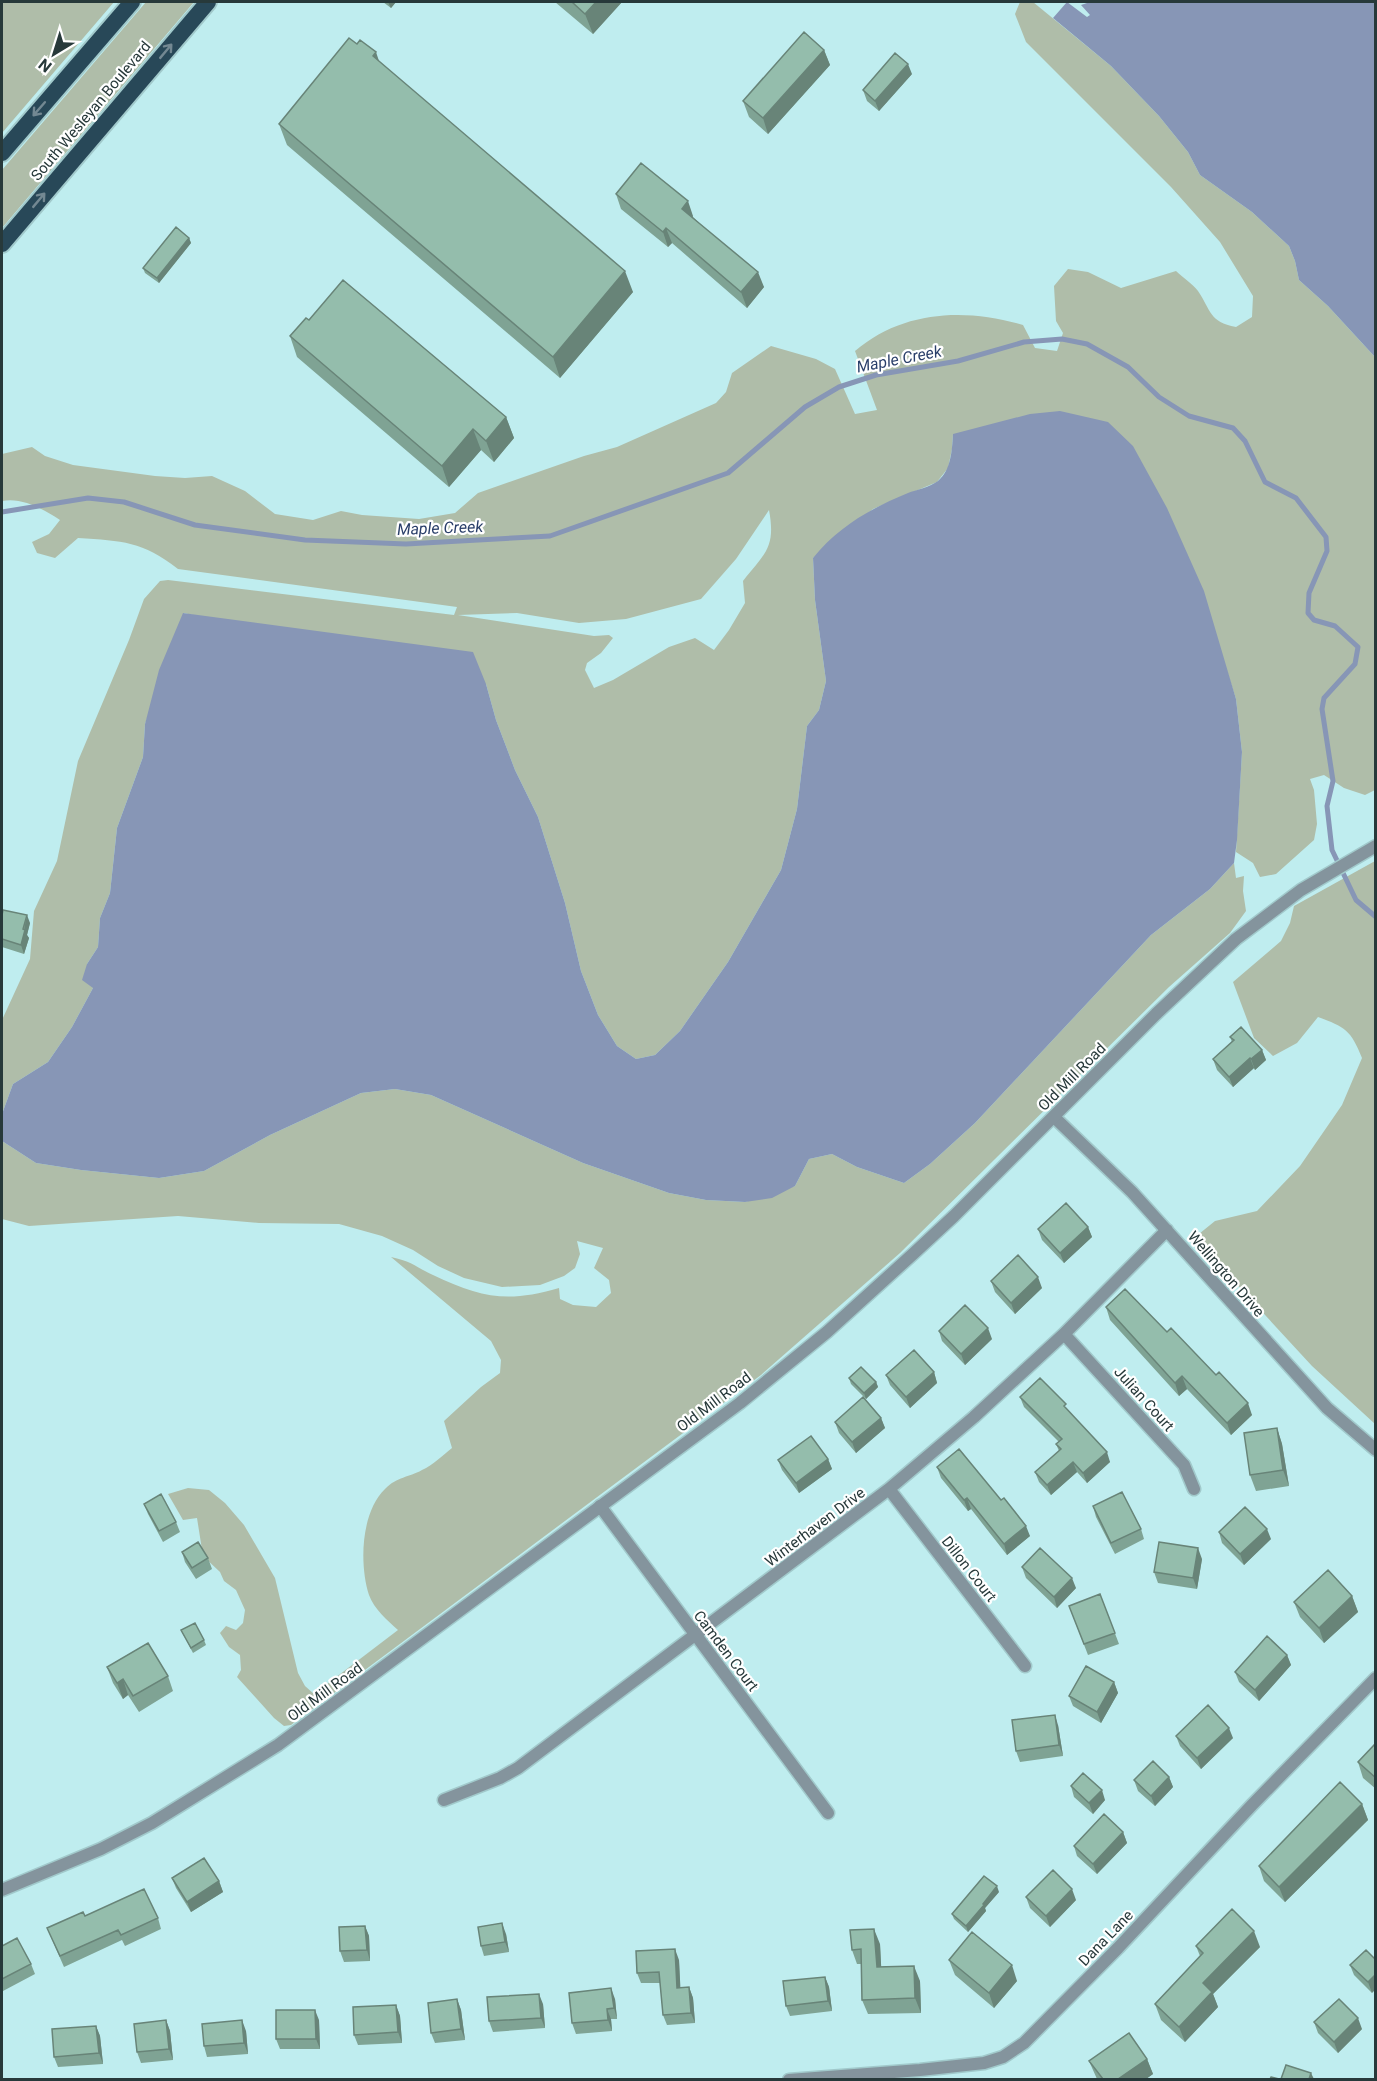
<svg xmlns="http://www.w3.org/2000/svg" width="1377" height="2081" font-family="Roboto,sans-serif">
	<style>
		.green { fill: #afbda9; fill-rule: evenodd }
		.water { fill: #8796b6 }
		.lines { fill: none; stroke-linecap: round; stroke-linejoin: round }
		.stream { stroke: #8796b6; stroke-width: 5 }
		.minor-casing { stroke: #a1c9cb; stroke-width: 15 }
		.tertiary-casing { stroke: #a1c9cb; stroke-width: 15 }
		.trunk-casing { stroke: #a1c9cb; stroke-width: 20 }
		.minor { stroke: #84949d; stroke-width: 12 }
		.tertiary { stroke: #84949d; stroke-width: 12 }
		.trunk { stroke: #284858; stroke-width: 16 }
		.wall { fill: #7fa394 }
		.shaded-wall { fill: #688478 }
		.building { fill: #94bdac; stroke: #688478; stroke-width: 1.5 }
		.oneway { stroke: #738892 }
		.labels { text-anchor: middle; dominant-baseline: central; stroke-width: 4.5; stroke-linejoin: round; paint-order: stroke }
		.street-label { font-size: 15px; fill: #27393a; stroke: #fff }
		.water-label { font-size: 16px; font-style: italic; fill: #293e69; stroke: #fff }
	</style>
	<rect width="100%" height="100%" fill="#bfedef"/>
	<!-- green -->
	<path class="green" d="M2 2H114L2 133Z
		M146 2H194L2 228V170Z
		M1020 2H1033L1111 66 1159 116 1188 152 1200 175 1252 212 1289 246 1295 261 1299 280 1328 306 1375 357V790L1365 795 1344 788 1324 775 1310 779 1314 790 1317 824 1314 840 1276 874 1260 877 1253 863 1236 852 1242 752 1236 699 1219 646 953 434 952 449 948 468 937 482 873 509 813 558 815 600 826 681 819 710 807 726 797 809 781 870 728 962 680 1031 655 1055 636 1059 617 1046 598 1015 581 971 565 903 538 817 515 770 496 720 486 684 184 613 145 724 143 757 117 828 110 893 100 918 98 947 87 964 93 988 72 1027 48 1062 13 1084 2 1114V1020L30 959 34 911 57 861 78 761 129 640 144 599 160 581 168 580 454 615 457 607 178 569C142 541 123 541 78 538L55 558 37 553 32 542 49 534 60 520C43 509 22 497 2 501V454L32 447 45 456 73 465 155 476 185 478 212 476 245 491 275 514 313 520 341 511 362 515 419 519 455 513 478 493 584 456 617 447 716 403 726 392 732 373 771 346 816 359 835 369 855 414 877 410 855 351C903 310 966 308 1023 325L1035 348 1057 351 1063 333 1056 321 1054 286 1068 269 1088 272 1121 288 1176 271C1183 278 1193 284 1198 291 1211 310 1209 322 1236 327L1252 317 1253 296 1220 242 1171 187 1026 42 1015 14ZM769 510C776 548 765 553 743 581L745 603 729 630 714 650 695 638 669 647 613 680 594 688 585 670 587 663 601 653 613 638 609 635 594 636 458 615 517 613 579 623 626 619 701 599 736 559Z
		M1375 861V1424L1312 1366 1194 1238 1215 1221 1257 1211 1300 1166 1342 1105 1362 1058C1351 1030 1345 1027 1318 1017L1297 1043 1273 1056 1254 1038 1233 982 1281 941 1290 923 1294 906Z
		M1234 863 1236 878 1244 876 1243 891 1246 911 1230 933 1169 987 900 1253 761 1375 291 1725 284 1726 274 1718 237 1677 241 1670 240 1655 229 1647 220 1633 226 1626 236 1630 243 1623 245 1610 236 1590 224 1581 220 1572 203 1556 197 1518 183 1520 168 1494 188 1488 209 1490 225 1503 244 1525 275 1578 298 1673 305 1686 314 1694 398 1630C387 1620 374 1609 369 1595 359 1564 361 1512 385 1489 398 1476 408 1478 422 1470 433 1465 443 1455 452 1448L444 1421 481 1387 500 1373 501 1360 491 1341 391 1257C411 1261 416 1267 433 1275 481 1298 508 1303 559 1288L560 1299 573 1305 596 1307 611 1293 609 1280 594 1268 603 1248 577 1241 580 1254 575 1268 564 1276 540 1285 502 1287 464 1278 438 1266 413 1250 382 1236 339 1224 259 1223 178 1216 29 1226 2 1219V1141L36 1163 81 1170 159 1178 204 1171 270 1135 361 1093 395 1089 431 1095 583 1163 669 1193 706 1200 745 1202 795 1186 809 1159 832 1154 857 1167 904 1183 930 1164 975 1123 1151 935 1210 889Z"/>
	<!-- water -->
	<path class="water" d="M1067 2 1087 17 1090 15 1081 5 1090 2H1375V357L1328 306 1299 280 1295 261 1289 246 1252 212 1200 175 1188 152 1159 116 1111 66 1053 18Z
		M1060 411 1108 422 1133 446 1167 508 1204 591 1236 699 1242 752 1237 840 1234 863 1210 889 1151 935 975 1123 930 1164 904 1183 857 1167 832 1154 809 1159 795 1186 772 1198 745 1202 706 1200 669 1193 583 1163 431 1095 395 1089 361 1093 270 1135 204 1171 159 1178 81 1170 36 1163 2 1141V1114L13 1084 48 1062 72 1027 93 988 82 980 87 964 98 947 100 918 110 893 117 828 143 757 145 724 159 670 183 613 473 652 486 684 496 720 515 770 538 817 565 903 581 971 598 1015 617 1046 636 1059 655 1055 680 1031 728 962 781 870 797 809 807 726 819 710 826 681 815 600 813 558C838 527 871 508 908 493 916 490 930 487 938 481 951 470 952 451 953 434L1030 414Z"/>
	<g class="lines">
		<!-- stream -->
		<path class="stream" d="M2 512 88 498 124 502 195 525 305 540 406 544 550 536 728 473 805 407 839 387 876 375 958 361 1024 342 1062 339 1087 344 1128 367 1159 397 1189 416 1233 428 1245 441 1265 482 1296 498 1326 537 1327 551 1309 593 1308 613 1314 620 1335 626 1358 647 1355 664 1324 698 1322 709 1333 781 1327 806 1332 850 1356 900 1376 917"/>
		<!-- minor casing -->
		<g class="minor-casing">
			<path id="minor" d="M1054 1117 1132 1192 1327 1408 1376 1450
				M1064 1334 1184 1465 1194 1489
				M889 1489 1025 1666
				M600 1506 828 1813
				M444 1800 500 1778 518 1768 889 1489 974 1417 1064 1334 1167 1230
				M789 2080 920 2070 984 2063 1003 2057 1024 2043 1118 1948 1252 1805 1376 1678"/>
		</g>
		<!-- tertiary casing -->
		<g class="tertiary-casing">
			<path id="tertiary" d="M2 1890 101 1849 152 1823 278 1745 740 1403 827 1332 913 1254 954 1216 1156 1014 1236 939 1301 890 1376 846"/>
		</g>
		<!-- trunk casing -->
		<g class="trunk-casing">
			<path id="trunk" d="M2 153 132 2
				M2 244 208 2"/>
		</g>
		<!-- minor -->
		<use href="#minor" class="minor"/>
		<!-- tertiary -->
		<use href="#tertiary" class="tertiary"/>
		<!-- trunk -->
		<use href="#trunk" class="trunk"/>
	</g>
	<!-- wall -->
	<path class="wall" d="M383 2H396L391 8Z
		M555 2H622L593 34Z
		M824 50 830 65 768 134 749 117 743 101Z
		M379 61 633 292 560 378 287 145 279 124Z
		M912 74 879 111 867 101 863 90Z
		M616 194 693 216V217L764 287 747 308 672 243 668 247 621 209Z
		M189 238 191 243 159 283 145 273 143 268Z
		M309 320 506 417 514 438 494 462 481 450 449 487 297 357 290 336Z
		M2 915 30 923 27 935 29 938 24 954 2 947Z
		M1230 1037 1262 1050 1266 1060 1255 1070 1254 1068 1233 1087 1217 1070 1213 1059 1232 1042Z
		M1088 1227 1092 1237 1064 1263 1042 1240 1038 1229Z
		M991 1281 1042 1288 1015 1314 995 1292Z
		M1106 1307 1167 1332 1216 1375 1252 1415 1231 1435 1187 1389 1179 1396 1110 1320Z
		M939 1331 992 1339 965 1365 942 1341Z
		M934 1372 937 1383 910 1408 890 1385 886 1375Z
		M849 1378 876 1382 878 1387 866 1399 851 1384Z
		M1020 1397 1068 1410 1110 1462 1087 1483 1077 1472 1051 1495 1039 1482 1035 1472 1059 1451 1056 1444 1059 1442 1024 1407Z
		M881 1418 885 1428 856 1453 839 1433 835 1422Z
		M1277 1428 1282 1444 1289 1486 1256 1491 1250 1475Z
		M828 1459 832 1469 799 1493 782 1470 778 1460Z
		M937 1467 1030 1536 1007 1555 971 1509 968 1511 941 1478Z
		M144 1504 176 1522 180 1532 163 1542 148 1514Z
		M1093 1506 1141 1529 1144 1539 1115 1554 1096 1517Z
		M1219 1532 1271 1539 1244 1565 1222 1543Z
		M182 1552 208 1558 212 1569 196 1579 185 1562Z
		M1202 1559 1197 1589 1158 1583 1154 1572Z
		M1022 1567 1076 1588 1057 1608 1026 1578Z
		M1100 1594 1119 1644 1088 1655 1069 1606Z
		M1352 1596 1358 1612 1324 1643 1300 1617 1294 1602Z
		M181 1630 204 1640 206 1645 193 1653Z
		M1287 1655 1291 1665 1259 1701 1239 1682 1235 1672Z
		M107 1667 168 1676 173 1691 139 1712 128 1695 123 1699 113 1683Z
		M1114 1682 1118 1693 1101 1723 1073 1706 1069 1696Z
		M1058 1725 1063 1756 1020 1762 1016 1751Z
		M1176 1736 1233 1738 1201 1769 1180 1746Z
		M1376 1743V1789L1363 1778 1358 1762Z
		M1169 1777 1173 1787 1155 1806 1138 1791 1134 1780Z
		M1071 1786 1105 1800 1093 1814 1074 1797Z
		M1362 1804 1368 1820 1285 1902 1264 1881 1259 1866Z
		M1123 1832 1127 1843 1097 1874 1077 1856 1074 1846Z
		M172 1878 219 1881 223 1892 191 1912 176 1888Z
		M999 1892 985 1908 986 1911 968 1932 954 1919 952 1914Z
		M1026 1897 1076 1900 1050 1927 1030 1908Z
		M85 1916 158 1918 161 1929 125 1946 122 1940 64 1967 47 1928Z
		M365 1926 369 1936 370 1961 344 1962 340 1951Z
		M506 1934 509 1952 484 1956 481 1946Z
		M880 1944 881 1967 920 1981 921 2013 868 2014 862 2000 861 1964H857L852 1950Z
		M2 1946 31 1964 35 1974 3 1991 2 1989Z
		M1196 1946 1260 1947 1213 1994 1218 2007 1185 2042 1161 2020 1155 2004 1200 1956Z
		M679 1960 680 1988 689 1987 693 1998 695 2023 667 2025 663 2015 660 1983H641L637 1973Z
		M949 1960 1017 1981 994 2008 955 1975Z
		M1376 1960 1372 1993 1354 1975 1350 1965Z
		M825 1977 829 1987 832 2011 790 2016 786 2006Z
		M457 1999 461 2010 465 2040 435 2043 431 2033Z
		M615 1999 617 2019H611L612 2031 576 2034 572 2023Z
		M543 2004 545 2028 493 2032 489 2021Z
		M396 2005 400 2016 402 2043 358 2045 354 2035Z
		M166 2020 170 2031 173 2060 141 2063 137 2052Z
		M319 2020 320 2049H280L276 2039Z
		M1314 2022 1362 2029 1338 2053 1318 2033Z
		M96 2026 100 2036 103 2064 58 2067 54 2057Z
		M246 2031 248 2054 207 2057 204 2046Z
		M1147 2059 1153 2074 1146 2079H1097L1089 2061Z"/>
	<!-- shaded-wall -->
	<path class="shaded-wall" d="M388 2H396L391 8Z
		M596 2H622L593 34 585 14Z
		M824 50 830 65 768 134 763 118Z
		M376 52 383 73 373 56Z
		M908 64 912 74 879 111 875 101Z
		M688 201 693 216 687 224 682 209Z
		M666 228 672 243 668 247 663 232Z
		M189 238 191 243 159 283 157 278Z
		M625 271 633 292 560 378 553 357Z
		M758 272 764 287 747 308 741 292Z
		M506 417 514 438 494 462 486 441Z
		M473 429 481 450 449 487 442 466Z
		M27 915 30 923 27 935 29 938 24 954 21 945Z
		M1262 1050 1266 1060 1255 1070 1251 1059Z
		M1250 1058 1254 1068 1233 1087 1229 1077Z
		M1088 1227 1092 1237 1064 1263 1060 1253Z
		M1038 1277 1042 1288 1015 1314 1011 1303Z
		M988 1328 992 1339 965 1365 961 1354Z
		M934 1372 937 1383 910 1408 906 1397Z
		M1182 1376 1187 1389 1179 1396 1175 1383Z
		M876 1382 878 1387 866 1399 864 1393Z
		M1248 1403 1252 1415 1231 1435 1227 1423Z
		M881 1418 885 1428 856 1453 852 1442Z
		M1277 1428 1282 1444 1289 1486 1283 1470Z
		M1107 1452 1110 1462 1087 1483 1083 1473Z
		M828 1459 832 1469 799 1493 796 1483Z
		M1073 1462 1077 1472 1051 1495 1047 1485Z
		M967 1498 971 1509 968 1511 964 1500Z
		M1026 1526 1030 1536 1007 1555 1004 1544Z
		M1267 1529 1271 1539 1244 1565 1240 1554Z
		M1198 1548 1202 1559 1197 1589 1193 1578Z
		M1072 1578 1076 1588 1057 1608 1054 1597Z
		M1352 1596 1358 1612 1324 1643 1319 1628Z
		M1287 1655 1291 1665 1259 1701 1255 1690Z
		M123 1679 128 1695 123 1699 117 1683Z
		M1114 1682 1118 1693 1101 1723 1097 1712Z
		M1055 1715 1058 1725 1063 1756 1059 1745Z
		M1229 1728 1233 1738 1201 1769 1197 1758Z
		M1169 1777 1173 1787 1155 1806 1151 1796Z
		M1102 1790 1105 1800 1093 1814 1089 1803Z
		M1362 1804 1368 1820 1285 1902 1279 1887Z
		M1123 1832 1127 1843 1097 1874 1093 1864Z
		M219 1881 223 1892 191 1912 187 1902Z
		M997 1886 999 1892 985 1908 986 1911 968 1932 966 1926Z
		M1072 1889 1076 1900 1050 1927 1046 1916Z
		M502 1923 506 1934 509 1952 505 1942Z
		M365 1926 369 1936 370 1961 367 1950Z
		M874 1929 880 1944 882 1982 877 1967Z
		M1254 1931 1260 1947 1213 1994 1218 2007 1185 2042 1179 2027 1203 1983Z
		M675 1949 679 1960 681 1999 677 1988Z
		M1012 1965 1017 1981 994 2008 989 1993Z
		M914 1966 920 1981 921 2013 915 1998Z
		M1376 1974V1989L1372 1993 1368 1982Z
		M825 1977 829 1987 832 2011 828 2001Z
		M689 1987 693 1998 695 2023 691 2013Z
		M611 1988 615 1999 617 2019 614 2008Z
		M539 1994 543 2004 545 2028 541 2018Z
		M457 1999 461 2010 465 2040 461 2029Z
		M396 2005 400 2016 402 2043 398 2032Z
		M607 2009 611 2019 612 2031 608 2020Z
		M315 2010 319 2020 320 2049 316 2039Z
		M1358 2018 1362 2029 1338 2053 1334 2042Z
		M166 2020 170 2031 173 2060 169 2049Z
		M242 2020 246 2031 248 2054 244 2043Z
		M96 2026 100 2036 103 2064 99 2053Z
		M1147 2059 1153 2074 1146 2079H1118Z
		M1311 2073 1314 2079H1309Z"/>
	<!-- building -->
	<path class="building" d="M572 2H596L585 14Z
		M804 32 824 50 763 118 743 101Z
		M349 38 357 44 360 40 376 52 373 56 625 271 553 357 279 124Z
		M895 53 908 64 875 101 863 90Z
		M641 163 688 201 682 209 758 272 741 292 666 228 663 232 616 194Z
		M176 227 189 238 157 278 143 268Z
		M343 280 506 417 486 441 473 429 442 466 290 336 306 318 309 320Z
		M3 910 27 915 23 929 25 930 21 945 2 939V915Z
		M1241 1027 1262 1050 1251 1059 1250 1058 1229 1077 1213 1059 1234 1040 1230 1037Z
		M1066 1203 1088 1227 1060 1253 1038 1229Z
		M1018 1255 1038 1277 1011 1303 991 1281Z
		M1125 1289 1167 1332 1171 1328 1216 1375 1219 1372 1248 1403 1227 1423 1182 1376 1175 1383 1106 1307Z
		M965 1305 988 1328 961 1354 939 1331Z
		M914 1350 934 1372 906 1397 886 1375Z
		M861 1367 876 1382 864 1393 849 1378Z
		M1040 1378 1066 1404 1064 1406 1107 1452 1083 1473 1073 1462 1047 1485 1035 1472 1061 1449 1056 1444 1062 1439 1020 1397Z
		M863 1397 881 1418 852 1442 835 1422Z
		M1277 1428 1283 1470 1250 1475 1244 1433Z
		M811 1436 828 1459 796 1483 778 1460Z
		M959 1449 1001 1500 1004 1498 1026 1526 1004 1544 967 1498 964 1500 937 1467Z
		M1122 1492 1141 1529 1111 1543 1093 1506Z
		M161 1494 176 1522 159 1531 144 1504Z
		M1245 1507 1267 1529 1240 1554 1219 1532Z
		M198 1542 208 1558 192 1568 182 1552Z
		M1159 1542 1198 1548 1193 1578 1154 1572Z
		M1040 1548 1072 1578 1054 1597 1022 1567Z
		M1328 1570 1352 1596 1319 1628 1294 1602Z
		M1100 1594 1115 1633 1084 1644 1069 1606Z
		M195 1623 204 1640 191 1648 181 1630Z
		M1267 1636 1287 1655 1255 1690 1235 1672Z
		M148 1643 168 1676 133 1696 123 1679 117 1683 107 1667Z
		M1086 1666 1114 1682 1097 1712 1069 1696Z
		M1208 1705 1229 1728 1197 1758 1176 1736Z
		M1055 1715 1059 1745 1016 1751 1012 1720Z
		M1376 1743V1778L1358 1762Z
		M1153 1761 1169 1777 1151 1796 1134 1780Z
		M1083 1773 1102 1790 1089 1803 1071 1786Z
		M1340 1782 1362 1804 1279 1887 1259 1866Z
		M1104 1814 1123 1832 1093 1864 1074 1846Z
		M204 1858 219 1881 187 1902 172 1878Z
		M1053 1870 1072 1889 1046 1916 1026 1897Z
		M984 1876 997 1886 983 1904 984 1905 966 1926 952 1914Z
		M144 1889 158 1918 121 1935 118 1930 60 1956 47 1928 83 1912 85 1916Z
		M1232 1909 1254 1931 1203 1983 1212 1992 1179 2027 1155 2004 1203 1953 1196 1946Z
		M502 1923 505 1942 481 1946 478 1927Z
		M365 1926 367 1950 340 1951 339 1927Z
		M874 1929 877 1967 914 1966 915 1998 862 2000 861 1949 852 1950 850 1930Z
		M972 1932 1012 1965 989 1993 949 1960Z
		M17 1938 31 1964 2 1979V1946Z
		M675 1949 677 1988 689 1987 691 2013 663 2015 659 1972 637 1973 636 1951Z
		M1366 1950 1376 1960V1974L1368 1982 1350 1965Z
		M825 1977 828 2001 786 2006 783 1981Z
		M611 1988 614 2008 607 2009 608 2020 572 2023 569 1993Z
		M539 1994 541 2018 489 2021 487 1997Z
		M457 1999 461 2029 431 2033 428 2003Z
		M1339 1999 1358 2018 1334 2042 1314 2022Z
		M396 2005 398 2032 354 2035 353 2007Z
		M276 2010H315L316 2039H276Z
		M166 2020 169 2049 137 2052 134 2024Z
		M242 2020 244 2043 204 2046 202 2024Z
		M96 2026 99 2053 54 2057 52 2029Z
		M1129 2033 1147 2059 1118 2079H1103L1089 2061Z
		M1286 2065 1311 2073 1309 2079H1281Z
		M1271 2077 1279 2079H1270Z"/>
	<!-- one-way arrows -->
	<defs><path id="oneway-shaft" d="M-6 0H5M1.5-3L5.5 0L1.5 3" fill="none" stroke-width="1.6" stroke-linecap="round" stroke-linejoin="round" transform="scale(1.5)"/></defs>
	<g class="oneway">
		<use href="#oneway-shaft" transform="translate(166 51) rotate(-50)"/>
		<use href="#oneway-shaft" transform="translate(39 109) rotate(131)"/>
		<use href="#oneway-shaft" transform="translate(39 200) rotate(-50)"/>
	</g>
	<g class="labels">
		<!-- street labels -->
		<g class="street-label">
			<text transform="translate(91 111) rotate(-50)">South Wesleyan Boulevard</text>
			<text transform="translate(1072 1077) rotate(-45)">Old Mill Road</text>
			<text transform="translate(1226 1274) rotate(49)">Wellington Drive</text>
			<text transform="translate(1144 1399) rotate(48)">Julian Court</text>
			<text transform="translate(714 1402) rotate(-37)">Old Mill Road</text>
			<text transform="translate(815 1527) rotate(-37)">Winterhaven Drive</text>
			<text transform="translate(969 1569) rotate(52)">Dillon Court</text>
			<text transform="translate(726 1651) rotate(53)">Camden Court</text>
			<text transform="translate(325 1692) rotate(-36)">Old Mill Road</text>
			<text transform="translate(1106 1938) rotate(-46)">Dana Lane</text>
		</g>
		<!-- water labels -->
		<g class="water-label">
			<text transform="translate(899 359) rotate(-11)">Maple Creek</text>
			<text transform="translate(440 528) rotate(-2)">Maple Creek</text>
		</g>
	</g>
	<!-- border -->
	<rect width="1377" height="2081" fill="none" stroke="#27393a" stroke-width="6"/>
	<!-- north arrow -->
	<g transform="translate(54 54) rotate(218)" stroke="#ffffff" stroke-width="4.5" paint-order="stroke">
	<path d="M0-4.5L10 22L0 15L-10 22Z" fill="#27393a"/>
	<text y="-9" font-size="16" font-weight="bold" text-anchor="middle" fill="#27393a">N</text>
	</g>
</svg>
